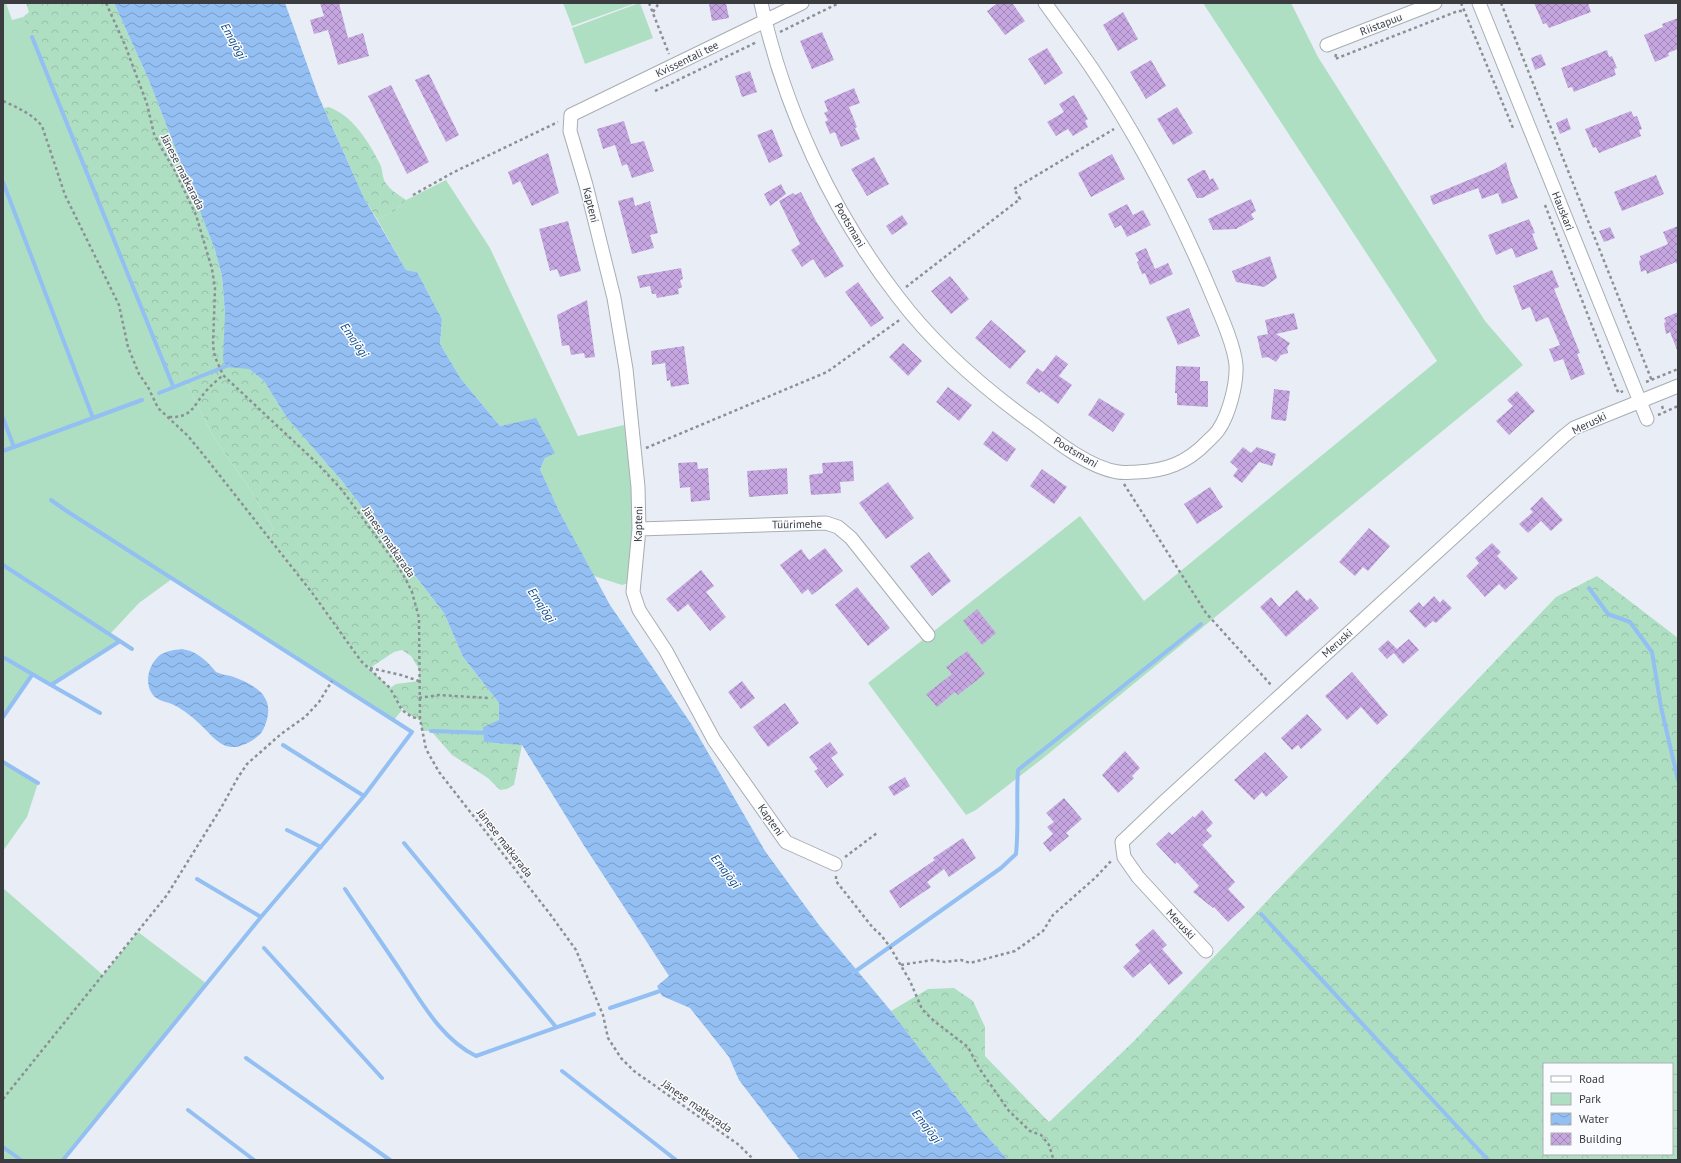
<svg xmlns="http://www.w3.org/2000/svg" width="1681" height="1163" font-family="'PT Sans',sans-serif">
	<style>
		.green { fill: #afdfc2 }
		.forest { fill: url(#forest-crowns); fill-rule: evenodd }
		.water { fill: url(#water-waves) }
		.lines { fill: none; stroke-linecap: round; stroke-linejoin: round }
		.stream { stroke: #93bff3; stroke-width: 4 }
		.building { fill: url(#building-cross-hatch) }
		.street-casing { stroke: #a8adb4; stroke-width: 15 }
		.path { stroke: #8c9095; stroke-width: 2.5; stroke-dasharray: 3 3; stroke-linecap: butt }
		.street { stroke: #fff; stroke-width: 13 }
		.labels { text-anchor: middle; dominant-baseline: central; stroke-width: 3; stroke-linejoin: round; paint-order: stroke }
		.street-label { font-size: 11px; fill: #3a3c3f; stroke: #f9fbfe }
		.water-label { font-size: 12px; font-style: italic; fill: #0c4987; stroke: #f9fbfe }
	</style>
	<defs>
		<pattern id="forest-crowns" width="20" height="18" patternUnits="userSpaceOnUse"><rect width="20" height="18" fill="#afdfc2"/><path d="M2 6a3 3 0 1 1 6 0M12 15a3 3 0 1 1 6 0" fill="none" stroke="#97c0a8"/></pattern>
		<pattern id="water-waves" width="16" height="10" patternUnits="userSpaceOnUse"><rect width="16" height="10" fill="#93bff3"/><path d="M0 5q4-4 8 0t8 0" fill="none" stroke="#799cc6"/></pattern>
		<pattern id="building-cross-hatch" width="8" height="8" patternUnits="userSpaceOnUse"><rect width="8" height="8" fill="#c5a6e0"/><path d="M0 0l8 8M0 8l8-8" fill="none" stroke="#a188b7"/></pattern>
	</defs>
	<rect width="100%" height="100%" fill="#e9eef6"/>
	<!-- green -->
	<path class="green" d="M3 3H6L12 20 23 17 32 37 173 386 186 382 214 438 246 483 273 528 270 539 361 661 390 688 402 710 394 720 172 579 139 603 110 634 120 641 51 685 32 675 3 717Z
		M563 3H636L572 26Z
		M639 3H640L653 38 585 64 572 28Z
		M1203 3H1291L1318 57 1485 321 1523 365 1042 759 976 810 966 815 868 683 1080 516 1144 601 1437 361Z
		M446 180 490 248 578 436 628 424 634 527 629 583 622 585 594 576 559 511 540 469 545 458 536 419 500 426 461 379 440 344 442 319 417 272 406 270 377 219 395 211 406 200Z
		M3 762 38 783 27 817 3 851Z
		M3 888 103 975 138 932 207 984 63 1160H3Z"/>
	<!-- forest -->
	<path class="forest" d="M26 3H114L148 78 215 250 222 276 225 313 249 369 264 381 287 418 342 481 444 613 463 657 499 703V720L522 745 514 785 507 789 500 790 488 778 452 755 431 731H422L420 719C403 715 398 702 390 688L396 684 419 681V669L411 656 402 650 394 652 370 668 361 661 270 539 273 528 246 483 214 438 186 382 173 386 23 17 29 12Z
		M329 107C353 116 369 142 380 164 383 170 382 177 385 182 390 190 399 195 406 200L395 211 377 219 364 198 324 108Z
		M1597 576 1678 638V1160H1008L979 1127 891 1011 928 989 954 988 973 1001 985 1027V1056L1049 1122 1133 1042 1556 597ZM1544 1064H1672V1154H1544Z"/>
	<!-- water -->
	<path class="water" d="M114 3H285L318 95 364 198 406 270 417 272 442 319 440 344 461 379 500 426 536 418 555 453 545 458 540 469 559 511 610 605 692 725 765 851 819 925 891 1011 979 1127 1008 1160H800L739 1080 729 1057 690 1008 662 996 657 986 669 976 583 844 522 745 484 742 483 727 499 720V703L463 657 444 613 342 481 287 418 264 381 249 369 226 367 223 360 225 313 222 276 215 250 148 78Z
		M182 649C194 651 201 656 210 665 212 667 214 670 216 672 220 674 226 675 231 676 259 686 278 699 263 730 259 738 244 746 235 747 221 748 212 736 203 727 195 719 184 710 174 705 168 702 159 701 155 697 143 686 148 665 159 656 165 651 174 650 182 649Z"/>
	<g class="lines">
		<!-- stream -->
		<path class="stream" d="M32 37 173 386
			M3 182 93 418
			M159 393 229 365
			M3 418 14 447
			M3 451 142 400
			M51 500 65 510 412 732 364 796 261 917 63 1160
			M3 565 132 649
			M1589 588 1608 614 1630 622 1652 652 1661 707 1678 780
			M3 657 51 685 120 641
			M51 685 100 713
			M3 717 32 675
			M431 731 488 733
			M283 745 364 796
			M3 762 38 783
			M287 830 321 847
			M404 843 556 1027
			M197 879 261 917
			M345 889C363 916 382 943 400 970 421 1001 441 1039 476 1056L594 1014
			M1261 914 1488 1160
			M264 948 382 1078
			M853 973 1001 868 1016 854C1019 826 1016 798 1018 770L1201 624
			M610 1008 663 990
			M246 1058 390 1160
			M562 1071 676 1160
			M188 1110 254 1160
			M3 1147 21 1160"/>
	</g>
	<!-- building -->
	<path class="building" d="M320 3H339L348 38 363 33 369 56 338 65 328 30 314 34 310 20 324 16Z
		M718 3H726L729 18 712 21 709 4Z
		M998 3H1012L1025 21 1005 35 987 11Z
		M1534 3H1588L1591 12 1549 28 1546 23 1543 24Z
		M1123 12 1138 39 1118 51 1103 25Z
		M1678 18V49L1668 53 1669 56 1655 62 1644 35 1663 27 1662 24Z
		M822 32 834 60 812 69 800 41Z
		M1047 48 1063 73 1045 85 1028 59Z
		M1607 50 1609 57 1612 56 1617 68 1614 69 1616 75 1574 92 1572 87 1568 88 1561 68Z
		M1541 54 1546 65 1535 70 1531 58Z
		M1151 60 1166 86 1146 99 1130 72Z
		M750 71 757 92 742 97 735 76Z
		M429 74 459 135 446 142 415 80Z
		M391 85 429 162 407 174 368 96Z
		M854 88 860 103 849 107 857 127 855 128 860 139 841 147 835 132 830 134 825 122 828 120 824 113 828 111 824 101Z
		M1074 95 1088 119 1085 121 1088 127 1073 136 1068 129 1056 136 1047 122 1064 112 1059 104Z
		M1177 107 1193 133 1173 145 1157 119Z
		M1631 111 1634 117 1637 116 1642 129 1639 130 1641 136 1599 153 1596 147 1593 148 1585 129Z
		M1567 118 1571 129 1560 134 1556 123Z
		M624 121 631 144 644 141 654 171 632 178 627 164 622 166 615 145 603 149 597 129Z
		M772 129 783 156 769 163 757 135Z
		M548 153 559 193 532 206 520 181 513 185 508 172Z
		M1112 154 1125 179 1091 197 1078 173Z
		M874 157 889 184 867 196 851 169Z
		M1506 162 1511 181 1518 198 1502 204 1498 193 1482 199 1478 188 1433 205 1430 196 1495 169Z
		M1203 170H1205L1210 180 1213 178 1219 189 1202 198H1197L1187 179Z
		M1656 175 1664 194 1622 211 1614 192Z
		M781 184 786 194 770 206 764 194Z
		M801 192 816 221 844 266 825 278 813 259 802 267 791 250 800 244 779 201 793 193 795 195Z
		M633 197 635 206 650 201 658 233 650 235 654 248 632 254 618 201Z
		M1251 199 1256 211 1251 214 1254 219 1236 229 1213 230 1208 219Z
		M1127 204 1133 215 1143 210 1151 225 1127 237 1121 225 1115 228 1108 214Z
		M902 215 908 224 892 235 886 226Z
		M1529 219 1535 233 1532 234 1538 249 1516 258 1512 248 1496 255 1488 235Z
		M568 221 581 271 560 277 557 269 550 271 539 229Z
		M1678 226V267L1676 262 1647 274 1646 270 1641 272 1639 261 1641 260 1640 256 1668 244 1663 232Z
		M1610 227 1615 238 1604 242 1599 231Z
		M1146 248 1155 269 1168 263 1173 274 1150 285 1145 273 1142 274 1137 262 1139 261 1135 253Z
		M1270 256 1277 278 1264 287 1236 282 1232 271Z
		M681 268 683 279 680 280 682 287 678 289 679 294 657 298 656 294H652L650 286 640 288 637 276Z
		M1552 270 1559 287 1554 289 1580 353 1577 354 1585 374 1571 380 1563 359 1554 362 1549 349 1560 345 1548 317 1536 322 1530 307 1522 310 1513 286Z
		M950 276 969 299 951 314 931 291Z
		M858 282 884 318 871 327 845 292Z
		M587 300 595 357 585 358 584 353 571 355 569 345 562 346 557 315Z
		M1189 308 1200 336 1178 345 1166 317Z
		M1678 312V350H1677L1670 332 1666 334 1664 323 1666 322 1664 318Z
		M1294 313 1298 329 1276 334 1290 343 1287 348 1288 353 1281 355 1276 362 1268 357 1262 358 1257 336 1268 334 1265 320Z
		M991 320 1026 351 1010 369 975 338Z
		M903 343 922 361 908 376 889 357Z
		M684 346 689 384 671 387 670 380 667 381 665 363 652 365 651 351Z
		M1056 355 1068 364 1059 376 1072 385 1058 404 1041 391 1039 393 1026 383 1037 368 1043 372Z
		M1176 366 1200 367V381H1208V407L1177 405V393H1175Z
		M948 387 972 405 959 421 936 402Z
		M1274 389 1290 391 1286 421 1271 419Z
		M1517 391 1535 411 1509 435 1496 421 1513 406 1507 400Z
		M1099 398 1125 414 1113 432 1088 415Z
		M993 431 1016 449 1007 462 983 444Z
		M1243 447 1251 453 1257 447 1276 454 1272 466 1259 462 1242 483 1233 476 1238 469 1230 462Z
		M853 461 854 481 840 482 841 493 811 495 809 475 823 473 822 463Z
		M697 462 698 469 708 468 710 500 691 502 690 487 680 488 678 463Z
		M787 468 788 494 749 497 747 471Z
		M1042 469 1067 487 1054 504 1030 486Z
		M888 482 914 518 886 539 859 503Z
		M1210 487 1223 507 1197 524 1184 504Z
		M1542 497 1563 520 1551 531 1541 521 1528 533 1519 524 1533 512 1530 509Z
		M1369 528 1390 546 1368 571 1363 567 1355 576 1339 562Z
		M1492 543 1501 552 1497 556 1518 578 1505 590 1499 584 1485 597 1466 576 1479 563 1475 558Z
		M825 548 843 571 812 595 808 589 802 594 780 565 801 549 809 560Z
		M929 552 951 581 932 596 910 566Z
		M701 570 714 586 706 592 726 617 710 631 688 604 678 612 666 599Z
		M857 587 890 628 868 646 835 605Z
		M1297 590 1307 601 1310 598 1319 608 1286 637 1260 607 1271 597 1279 607Z
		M1434 596 1440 603 1443 599 1452 608 1436 623 1433 621 1425 628 1409 611 1419 602 1423 607Z
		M977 609 996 633 982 645 963 621Z
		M1409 639 1419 650 1403 664 1394 653 1387 659 1378 649 1388 640 1397 649Z
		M967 651 985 674 958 695 955 692 937 707 926 694 952 674 946 667Z
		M1352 672 1388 715 1377 725 1361 707 1347 720 1325 696Z
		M742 681 755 698 741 709 728 692Z
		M785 703 799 723 768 747 753 727Z
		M1307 714 1322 730 1301 749 1298 745 1292 750 1281 738Z
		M830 742 838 753 831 758 844 775 827 788 814 771 818 769 809 757Z
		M1125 751 1140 768 1132 776 1134 778 1118 793 1102 775Z
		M1265 752 1288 777 1266 797 1262 792 1254 800 1234 780Z
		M905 777 910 786 894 796 888 787Z
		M1064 798 1082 819 1066 833 1069 836 1050 852 1043 843 1053 834 1047 827 1054 822 1046 813Z
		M1202 810 1213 823 1206 830 1212 836 1202 845 1235 882 1228 889 1245 907 1228 922 1214 907 1213 908 1193 892 1199 886 1177 862 1175 864 1156 844 1169 832 1172 835 1193 816 1194 818Z
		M963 838 976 858 949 877 944 869 927 882 931 887 900 908 889 891 935 860 933 858Z
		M1153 929 1167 945 1162 949 1183 973 1169 985 1150 963 1133 978 1123 967 1140 951 1135 945Z"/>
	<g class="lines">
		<!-- street casing -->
		<g class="street-casing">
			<path id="street" d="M761 3C784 108 832 212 898 297 935 346 986 390 1035 425 1057 442 1090 468 1118 472 1124 473 1131 472 1137 472 1165 471 1187 463 1207 442 1211 438 1216 434 1219 429 1229 414 1237 384 1236 365 1234 343 1217 307 1208 285 1176 210 1137 135 1091 67 1076 45 1060 24 1045 3
				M802 3 571 115 570 131 586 185 614 298 626 369 638 487 639 529 633 592 639 610 666 651 714 740 786 842 835 864
				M1479 3 1647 419
				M1327 45 1435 3
				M639 529 826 523 838 527 851 538 928 635
				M1206 951 1138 877 1124 857 1122 842 1164 802 1564 436 1574 428 1678 386"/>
		</g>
		<!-- path -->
		<path class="path" d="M106 3 125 45 147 104 154 134 162 149 175 171 196 215 212 269 215 288 213 346 215 357 223 375 318 464 342 490 397 565 405 578 412 592 419 618 420 719 426 749 439 772 550 914 576 950 603 1015 608 1038 621 1058 634 1071 739 1145 754 1160
			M649 3 669 54
			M1461 3 1513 128
			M1501 3 1652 381
			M653 12 659 3
			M780 32 839 3
			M1336 54 1335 59 1458 11H1464
			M655 91 757 42
			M3 101C18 108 31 113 42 126L65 195 119 305 128 347 139 374 148 387 158 408 188 436 206 458 313 594 361 661 390 688 402 710 412 717 420 719
			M413 195 454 172 558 122
			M1545 205 1617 390 1619 393 1623 391
			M906 287 1020 199 1014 189 1114 129
			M1646 382 1678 369
			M1662 406 1664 412
			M1658 415 1678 406
			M169 417C193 418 193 405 207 390 212 384 218 380 223 375
			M646 448 827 372 901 319
			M1124 484 1206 613 1272 686
			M370 668 401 675 419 681
			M419 698 439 695 488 698
			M845 857 877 833
			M836 876V881L873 928 881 935 890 947 910 981 922 1009 934 1021 968 1047 979 1068 1009 1111 1030 1131 1041 1135 1049 1145 1053 1158 1056 1160
			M901 965 932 960 945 962 961 960 970 963 1015 951 1043 931 1053 915 1095 878 1112 860
			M3 1099 167 895 221 808 237 779 247 764 281 734 305 717 319 702 332 681"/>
		<!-- street -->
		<use href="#street" class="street"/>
	</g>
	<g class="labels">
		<!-- street labels -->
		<g class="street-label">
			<text transform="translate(1381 24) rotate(-21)">Riistapuu</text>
			<text transform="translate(687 59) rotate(-26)">Kvissentali tee</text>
			<text transform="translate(183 172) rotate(63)">Jänese matkarada</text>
			<text transform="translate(591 205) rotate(76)">Kapteni</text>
			<text transform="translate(1563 211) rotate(68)">Hauskari</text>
			<text transform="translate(850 225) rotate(60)">Pootsmani</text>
			<text transform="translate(1589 423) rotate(-26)">Meruski</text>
			<text transform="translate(1076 452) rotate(31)">Pootsmani</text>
			<text transform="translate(638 524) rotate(-89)">Kapteni</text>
			<text transform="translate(797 524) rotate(-1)">Tüürimehe</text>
			<text transform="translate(389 542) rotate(55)">Jänese matkarada</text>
			<text transform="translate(1337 643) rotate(-42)">Meruski</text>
			<text transform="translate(771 820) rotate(55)">Kapteni</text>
			<text transform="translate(505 843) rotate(52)">Jänese matkarada</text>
			<text transform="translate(1181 924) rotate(47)">Meruski</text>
			<text transform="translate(697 1106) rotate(35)">Jänese matkarada</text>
		</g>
		<!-- water labels -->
		<g class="water-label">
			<text transform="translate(234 41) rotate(61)">Emajõgi</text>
			<text transform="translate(355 340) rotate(55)">Emajõgi</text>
			<text transform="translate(542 605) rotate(56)">Emajõgi</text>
			<text transform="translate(726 871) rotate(52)">Emajõgi</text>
			<text transform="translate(927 1126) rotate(52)">Emajõgi</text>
		</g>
	</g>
	<!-- border -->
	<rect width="1681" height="1163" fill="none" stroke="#3a3c3f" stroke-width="8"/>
	<!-- legend -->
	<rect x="1543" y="1063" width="130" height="92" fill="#f9fbfe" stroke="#adafb2"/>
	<rect x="1551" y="1076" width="20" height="6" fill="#ffffff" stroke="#adafb2"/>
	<text x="1579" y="1083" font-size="12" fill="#3a3c3f">Road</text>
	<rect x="1551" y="1093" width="20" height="12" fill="#afdfc2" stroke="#adafb2"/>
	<text x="1579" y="1103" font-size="12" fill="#3a3c3f">Park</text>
	<rect x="1551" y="1113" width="20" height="12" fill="url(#water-waves)" stroke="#adafb2"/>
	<text x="1579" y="1123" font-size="12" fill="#3a3c3f">Water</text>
	<rect x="1551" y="1133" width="20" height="12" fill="url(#building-cross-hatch)" stroke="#adafb2"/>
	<text x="1579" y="1143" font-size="12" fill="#3a3c3f">Building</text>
</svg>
